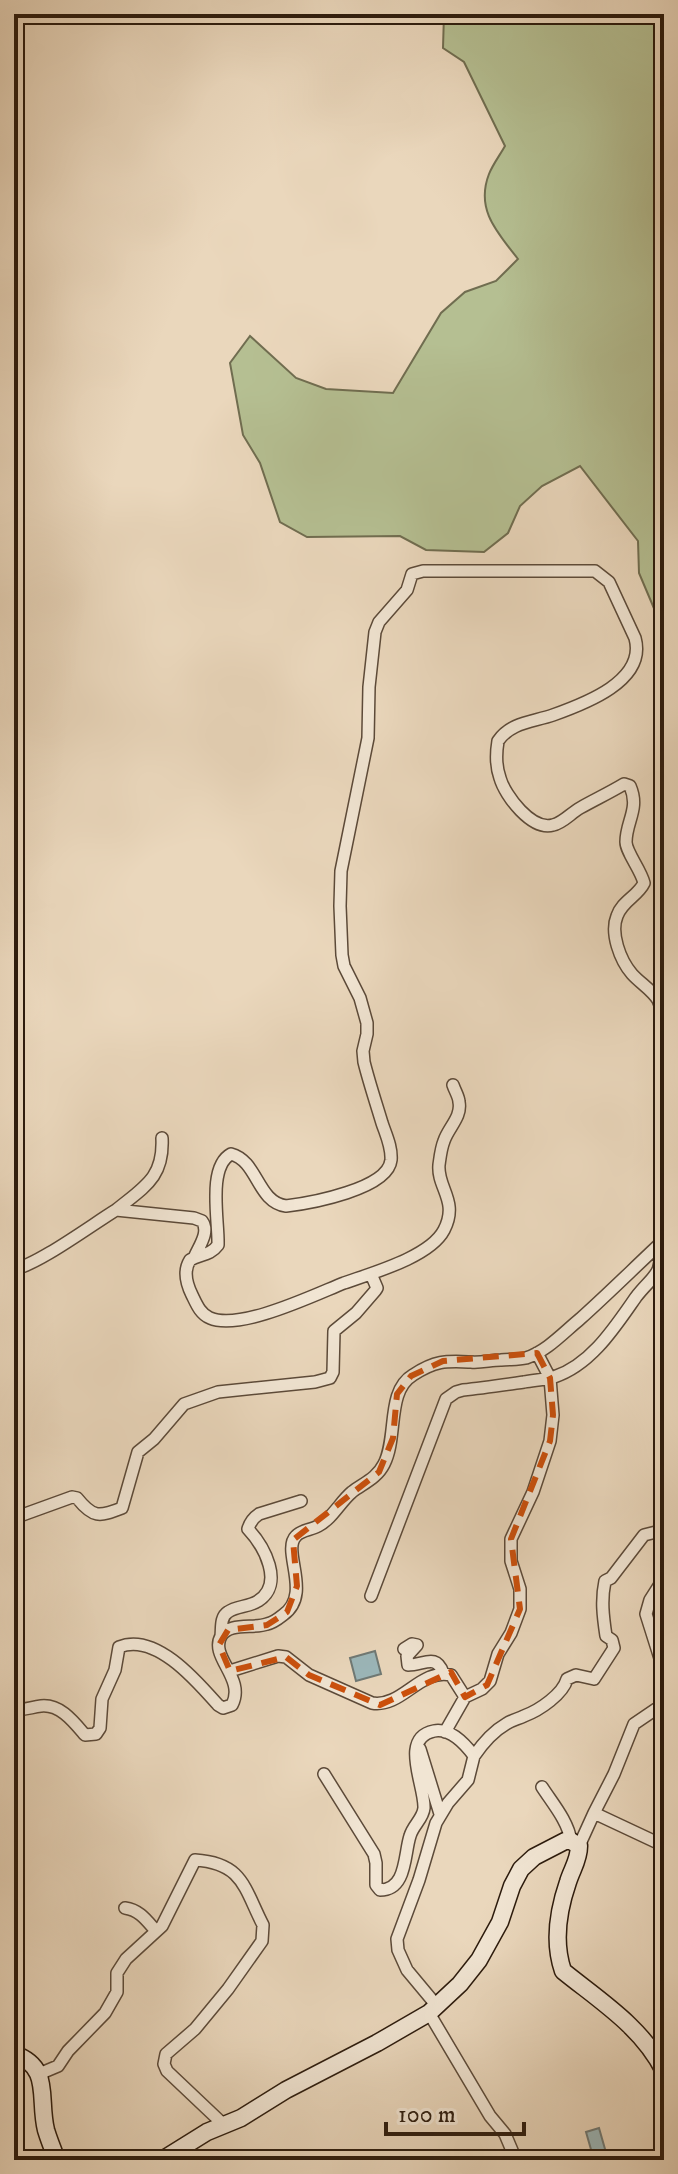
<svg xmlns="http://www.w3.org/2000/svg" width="678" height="2174" font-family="'IM FELL DW Pica',serif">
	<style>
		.green { fill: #b5bf92; stroke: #706d50; stroke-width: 2 }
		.water { fill: #9bb7ba; stroke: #6f7975; stroke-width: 2 }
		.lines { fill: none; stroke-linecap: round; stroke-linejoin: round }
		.street-casing { stroke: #5c4a39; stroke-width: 14 }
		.secondary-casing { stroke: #2c1b0d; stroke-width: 19 }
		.street { stroke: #f1e5d3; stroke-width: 11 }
		.secondary { stroke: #f1e5d3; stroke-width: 16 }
		.marked { fill: none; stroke: #cc500c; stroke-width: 6; stroke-dasharray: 16 10; stroke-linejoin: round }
	</style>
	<rect width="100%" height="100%" fill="#ead7bc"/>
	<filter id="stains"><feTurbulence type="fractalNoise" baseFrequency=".0025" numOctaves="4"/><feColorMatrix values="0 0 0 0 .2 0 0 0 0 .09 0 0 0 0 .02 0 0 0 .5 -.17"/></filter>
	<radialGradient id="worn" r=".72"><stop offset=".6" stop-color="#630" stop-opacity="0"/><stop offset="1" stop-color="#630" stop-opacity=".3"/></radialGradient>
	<!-- green -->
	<path class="green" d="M444 14H664V632L639 573 638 541 580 466 542 486 520 506 508 533 484 552 426 550 400 536 307 537 280 522 260 463 243 435 230 363 250 336 296 378 326 389 393 393 441 313 465 292 496 281 518 259C498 233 475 210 489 174 493 164 500 155 505 146L464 62 443 48Z"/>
	<!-- water -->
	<path class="water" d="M375 1651 381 1674 356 1681 350 1658Z
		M599 2128 607 2156 594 2160 586 2132Z"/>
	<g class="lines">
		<!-- street casing -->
		<g class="street-casing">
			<path id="street" d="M453 1085C455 1091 459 1097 459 1102 462 1117 448 1128 444 1141 441 1148 440 1158 439 1165 437 1188 459 1201 444 1230 430 1257 372 1273 344 1283 314 1295 240 1331 210 1318 200 1314 196 1303 192 1295 186 1283 183 1271 190 1260 200 1254 210 1256 218 1245 219 1222 207 1167 231 1154 258 1161 257 1202 286 1206 311 1203 388 1189 391 1160 392 1147 386 1135 382 1123 376 1103 369 1082 364 1062L363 1051 367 1034V1023L360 998 344 966 342 955 340 906 341 871 368 738 369 687 375 632 379 622 407 590 412 574 423 571H595L609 582 635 638C647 681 584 704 553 715 533 722 511 722 498 741 496 753 496 767 500 778 505 796 532 831 553 825 563 823 571 813 580 808 594 800 609 793 624 784L630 786C640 809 626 821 626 842 626 852 641 870 644 883 638 896 622 901 617 916 610 933 620 960 632 974 640 983 652 990 658 1000 662 1008 663 1017 664 1025
				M162 1138C164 1178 144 1187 116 1210L194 1218 202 1221C210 1232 199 1246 194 1258
				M14 1269C36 1266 93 1224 116 1210
				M14 1518 72 1497 77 1498C93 1518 99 1517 122 1508L138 1452 154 1439 184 1404 218 1392 315 1382 330 1378 333 1372 334 1331 356 1313 375 1291 377 1288 371 1274
				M664 1578 650 1600 646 1614 664 1671
				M371 1596 446 1399 456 1392 463 1390C483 1388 503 1385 524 1382 534 1380 544 1380 554 1377 591 1365 615 1327 636 1297 653 1275 664 1275 659 1245
				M221 1636C222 1628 220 1617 228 1612 236 1606 249 1607 258 1601 285 1584 264 1546 248 1529 250 1522 253 1518 259 1514L301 1501
				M404 1649 412 1644 417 1645 407 1656 408 1665C424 1665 436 1653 443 1673
				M230 1671 278 1656 286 1657 309 1675 372 1703C402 1708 420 1668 451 1675L465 1697 445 1732
				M465 1697 482 1689 490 1681 498 1654 511 1633 520 1609V1589L511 1561V1539L533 1492 550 1441 553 1415 550 1378 537 1353
				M14 1709C24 1711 31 1707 41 1706 60 1704 73 1721 85 1735L96 1734 100 1728 102 1699 115 1670 119 1647C155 1632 196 1680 218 1705L223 1708 232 1705C246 1678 209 1657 221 1636 229 1622 254 1629 267 1624 273 1623 278 1619 283 1615 313 1594 281 1551 296 1536 301 1530 311 1530 318 1526 332 1519 340 1502 352 1492 364 1483 377 1478 384 1464 398 1437 386 1391 413 1375 436 1360 446 1361 471 1362 481 1363 491 1360 501 1360 509 1359 518 1360 526 1358 547 1351 563 1333 580 1319 609 1293 636 1266 664 1240
				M420 1749 440 1814
				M474 1756C483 1743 492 1732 506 1724 512 1720 518 1719 524 1716 540 1710 563 1694 567 1679L576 1675 594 1679 614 1648 612 1640 606 1636C603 1616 601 1600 605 1581L611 1578 644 1535 664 1530
				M324 1774 374 1854 376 1863V1885L380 1890C407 1890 404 1854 410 1836 413 1825 423 1819 424 1808 425 1785 399 1738 434 1731 450 1728 465 1744 474 1756L468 1780 448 1803 436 1823 419 1880 397 1939 398 1950 407 1970 437 2006
				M542 1787C553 1804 568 1821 571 1841
				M594 1813 614 1774 634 1724 659 1707 664 1697
				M579 1846 594 1813 658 1843 664 1841
				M125 1908C140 1910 147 1921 156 1931
				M429 2013 490 2116 505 2134 516 2160
				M39 2074 58 2066 68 2051 105 2013 117 1992V1973L126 1959 162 1926 195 1860C243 1863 244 1888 263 1925L262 1941 228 1989 195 2029 166 2054 164 2064 167 2071 224 2125"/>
		</g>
		<!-- secondary casing -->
		<g class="secondary-casing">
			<path id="secondary" d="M14 2054C52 2067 38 2098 46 2130 49 2140 53 2150 57 2160
				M162 2160 207 2132 241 2118 286 2090 377 2043 429 2013 460 1984 479 1960 500 1922 512 1886 521 1869 534 1857 565 1841H571L579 1846C579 1860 572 1869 568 1882 558 1911 553 1942 563 1971 600 2001 642 2027 664 2071"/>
		</g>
		<!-- street -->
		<use href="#street" class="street"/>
		<!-- secondary -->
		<use href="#secondary" class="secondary"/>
	</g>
	<!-- marked area -->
	<path class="marked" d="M537 1353 550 1378 553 1415 550 1441 511 1539 520 1609 487 1685 465 1697 451 1672 380 1705 309 1675 286 1657 230 1671 219 1645 228 1630 267 1625 287 1612 297 1586 293 1540 379 1472 393 1438 397 1394 411 1376 443 1361Z"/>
	<!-- margin -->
	<rect width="678" height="2174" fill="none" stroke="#ead7bc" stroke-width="48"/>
	<rect x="16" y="16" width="646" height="2142" fill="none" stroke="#2c1b0d" stroke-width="4"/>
	<rect x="24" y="24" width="630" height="2126" fill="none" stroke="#2c1b0d" stroke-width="2"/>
	<!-- scale -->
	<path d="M386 2122v12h138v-12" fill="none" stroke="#2c1b0d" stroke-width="4"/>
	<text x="398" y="2122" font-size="24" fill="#2c1b0d" stroke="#f1e5d3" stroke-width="6" paint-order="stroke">100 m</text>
	<rect width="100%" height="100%" filter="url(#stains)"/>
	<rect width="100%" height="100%" fill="url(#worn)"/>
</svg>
